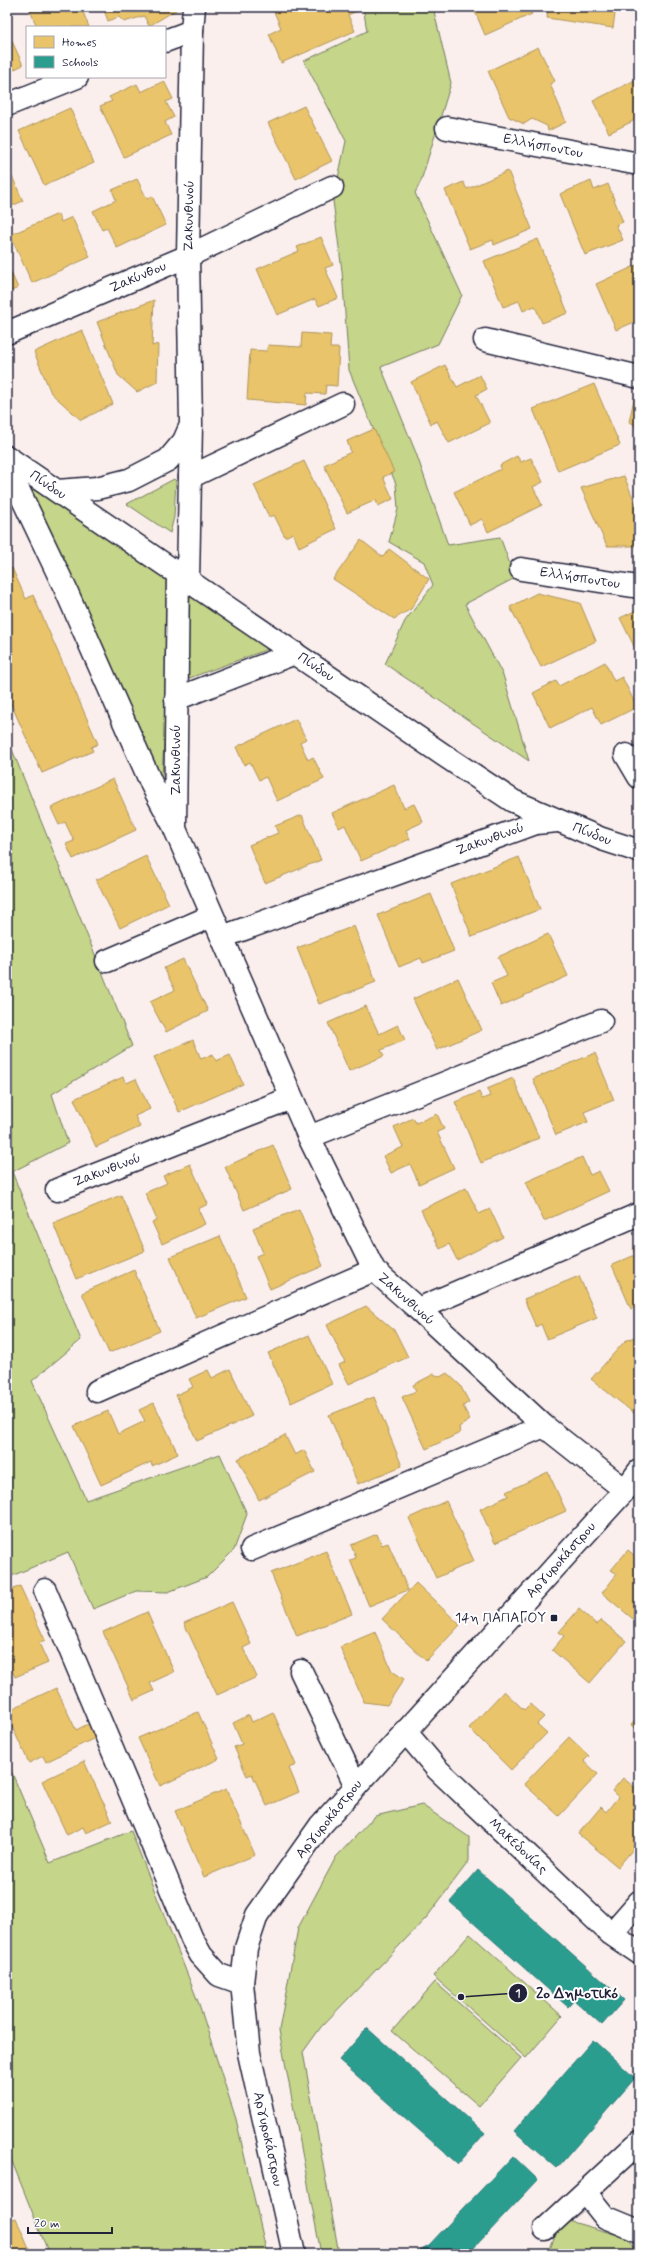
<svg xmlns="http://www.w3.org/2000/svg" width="646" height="2261" font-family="Mynerve,sans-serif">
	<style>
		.green { fill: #c5d589; stroke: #747c62 }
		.homes { fill: #e9c46a; stroke: #ad935c }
		.schools { fill: #2a9d8f; stroke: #287876 }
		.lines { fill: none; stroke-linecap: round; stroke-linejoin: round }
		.street-casing { stroke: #22223b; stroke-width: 25 }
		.secondary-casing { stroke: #22223b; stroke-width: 25 }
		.street { stroke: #fff; stroke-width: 22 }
		.secondary { stroke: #fff; stroke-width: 22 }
		.poi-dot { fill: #22223b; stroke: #fff; stroke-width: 1.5 }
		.labels { text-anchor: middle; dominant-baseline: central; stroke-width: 4; stroke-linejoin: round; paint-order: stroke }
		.street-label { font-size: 14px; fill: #22223b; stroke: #fff }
		.poi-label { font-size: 14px; fill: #22223b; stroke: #fff; text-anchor: end }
		.leader { fill: none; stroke: #22223b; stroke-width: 1.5 }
		.callout-dot { fill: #22223b; stroke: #fff; stroke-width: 1.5 }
		.mark-label { font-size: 12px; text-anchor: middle; font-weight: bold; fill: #fff }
		.callout-label { font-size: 15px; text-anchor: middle; font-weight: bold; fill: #22223b; stroke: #fff; stroke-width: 4; stroke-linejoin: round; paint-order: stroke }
	</style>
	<rect width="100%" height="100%" fill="#fbefed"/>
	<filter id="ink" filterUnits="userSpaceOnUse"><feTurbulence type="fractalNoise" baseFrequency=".025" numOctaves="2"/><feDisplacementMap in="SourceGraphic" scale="8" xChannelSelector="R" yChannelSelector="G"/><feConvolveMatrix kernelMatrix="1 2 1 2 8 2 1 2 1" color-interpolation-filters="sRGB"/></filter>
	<g filter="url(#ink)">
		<!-- green -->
		<path class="green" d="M363 7H433L451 83 421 181 415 193 462 295 438 344 381 367 416 453 448 545 500 537 515 578 465 604 503 675 529 761 385 664 405 621 433 585 424 562 389 542 398 509 396 484 349 370 342 271 333 201 346 141 304 61 367 31Z
			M25 474 175 572 161 791Z
			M174 479 176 481 174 517 170 533 127 504Z
			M191 583 282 644 184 680Z
			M7 737 132 1046 52 1094 68 1143 12 1172 81 1340 32 1381 86 1500 220 1454 247 1514 234 1550 207 1577 168 1592 136 1591 93 1609 68 1552 7 1578Z
			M7 1761 50 1863 131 1831 199 2004 236 2119 267 2254H49L7 2149Z
			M422 1805 469 1837V1861L427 1917 321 2027 303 2052 339 2254H321L279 2030 298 1928 336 1857 375 1816Z
			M470 1934 562 2016 526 2058 433 1976Z
			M435 1982 521 2058 479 2106 392 2031Z
			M562 2219 628 2238 639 2254H548Z"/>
		<!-- homes -->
		<path class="homes" d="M33 7H81L89 27H37L29 8Z
			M103 7H176V10L149 26 144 16 124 22 119 17 108 21Z
			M272 7H357L359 10 348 15 355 31 281 63 269 34 281 28Z
			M473 7H529L532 14 485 35Z
			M548 7H616L613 28 547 18Z
			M11 39 23 65 7 73V41Z
			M538 47 555 81 550 84 566 122 548 131 547 126 532 119 524 124 509 117 488 71Z
			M639 78V118L609 133 593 101Z
			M164 81 173 99 166 102 174 117 165 122 171 135 124 157 100 106 112 101 109 97 137 84 141 92Z
			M304 106 332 161 296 179 268 123Z
			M70 108 94 163 44 185 19 131Z
			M7 165 23 201 7 208Z
			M508 171 532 229 494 245 493 240 470 249 445 190 463 182 467 189Z
			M137 179 147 199 152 196 166 225 117 248 107 228 102 230 93 211 116 200 112 190Z
			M591 181 594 190 608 184 623 222 616 225 623 240 585 255 560 194Z
			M58 214 61 222 72 217 90 257 32 283 10 235Z
			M321 237 333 265 325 268 338 298 319 306 315 299 277 315 257 269 299 251 297 247Z
			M538 239 568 313 542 323 535 306 523 311 519 301 503 307 484 261Z
			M7 264 18 288 7 293Z
			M637 265 639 320 616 330 596 284Z
			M154 300 152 346 158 344 157 382 137 392 118 375 97 322Z
			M82 330 113 404 81 420 51 393 34 352Z
			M302 333 331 335 330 348H339L337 386 326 385 325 394 307 393 306 405 247 400 250 350 267 351 268 345 301 347Z
			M445 365 457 387 480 375 487 389 476 395 490 423 449 443 437 421 431 424 411 382Z
			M594 384 620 445 558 471 533 409Z
			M634 399 639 401V435L634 424 629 422Z
			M374 429 394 472 383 477 393 499 378 506 376 500 347 513 324 465 351 452 347 441Z
			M517 456 521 462 531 458 543 482 533 487 542 505 488 532 482 519 470 525 454 492 501 469 500 465Z
			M304 461 336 529 299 547 293 533 285 537 274 515 269 517 254 485Z
			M624 476 639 512V546H607L581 488Z
			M361 540 383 557 389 549 429 579 411 609 394 619 333 579Z
			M12 568 26 599 33 595 98 744 91 747 93 751 42 773 7 695V570Z
			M537 593 580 603 596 641 541 667 510 607Z
			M639 609V656L620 618Z
			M605 662 614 681 622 677 637 707 601 725 592 707 550 728 533 693 556 681 559 686Z
			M296 719 306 739 300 742 308 760 313 757 324 779 277 801 266 777 259 780 250 762 244 765 236 747Z
			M113 779 136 830 73 859 66 844 74 841 65 822 59 825 51 808Z
			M394 785 404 808 414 804 423 822 406 830 410 839 361 861 345 825 339 828 332 813Z
			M302 815 321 860 265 883 249 845 278 833 275 826Z
			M146 856 169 904 120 928 96 880Z
			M519 857 540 909 472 937 451 884Z
			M431 894 454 951 423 963 421 958 399 967 378 915Z
			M354 926 376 982 319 1004 297 948Z
			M548 934 568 976 501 1006 491 983 507 976 498 957Z
			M183 959 208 1011 166 1032 150 1002 175 990 164 968Z
			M458 978 482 1030 437 1050 413 999Z
			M366 1006 379 1034 398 1025 405 1040 381 1050 384 1056 349 1071 328 1023Z
			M193 1040 201 1059 213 1054 216 1061 230 1055 243 1084 179 1112 154 1057Z
			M595 1053 614 1100 584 1112 588 1122 556 1135 533 1079Z
			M123 1077 126 1083 136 1079 150 1109 135 1116 140 1127 96 1147 74 1099Z
			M513 1078 539 1138 481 1163 455 1102 479 1092 482 1099 490 1096 487 1089Z
			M437 1114 444 1129 437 1132 454 1168 419 1184 410 1164 391 1173 383 1156 403 1147 394 1127 413 1118 416 1123Z
			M273 1145 292 1189 244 1210 225 1167Z
			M582 1157 590 1175 599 1171 609 1191 544 1221 526 1182Z
			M190 1164 208 1204 198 1209 205 1224 162 1244 152 1222 157 1220 145 1193 167 1183 163 1176Z
			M466 1188 479 1214 490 1209 503 1237 457 1260 449 1244 440 1249 421 1210Z
			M121 1195 145 1251 76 1279 53 1223Z
			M299 1209 323 1266 270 1289 256 1256 263 1253 253 1228Z
			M220 1236 246 1297 196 1318 170 1257Z
			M639 1246V1305L631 1309 612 1265 635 1255 633 1249Z
			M134 1270 160 1331 109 1353 82 1293Z
			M579 1276 597 1318 547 1339 541 1324 536 1327 524 1299Z
			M366 1306 395 1331 408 1357 349 1384 339 1365 345 1362 327 1325Z
			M309 1335 332 1384 291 1403 268 1353Z
			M639 1335V1409L635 1414 591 1379 625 1341Z
			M230 1369 252 1416 197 1441 176 1395 193 1387 189 1379 208 1370 212 1378Z
			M447 1373 460 1385 469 1402 463 1406 470 1420 459 1427 460 1433 426 1449 402 1397 416 1391 413 1385 434 1374 440 1377Z
			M374 1397 402 1466 358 1484 329 1415Z
			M154 1403 178 1454 152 1466 151 1462 101 1485 74 1426 108 1411 118 1434 145 1421 139 1410Z
			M285 1435 295 1455 304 1450 315 1472 259 1500 238 1459Z
			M548 1472 566 1511 495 1543 480 1509 508 1496 506 1492Z
			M446 1501 474 1561 436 1578 409 1518Z
			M377 1534 382 1545 388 1543 408 1590 369 1606 350 1560 356 1558 351 1545Z
			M628 1550 639 1559V1624L602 1593 617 1574 611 1570Z
			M326 1551 352 1614 297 1636 271 1573Z
			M416 1583 460 1625 426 1661 382 1619Z
			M20 1586 45 1640 39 1643 48 1663 15 1677 10 1666 7 1668V1592Z
			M232 1602 251 1644 243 1648 257 1677 217 1695 184 1623Z
			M579 1609 597 1625 601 1620 626 1641 590 1683 552 1650 564 1636 559 1632Z
			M147 1612 174 1672 150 1683 154 1691 134 1700 103 1632Z
			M375 1632 392 1671 404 1679 387 1705 364 1702 340 1647Z
			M56 1688 76 1730 90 1723 97 1737 46 1762 43 1756 29 1763 7 1716V1711Z
			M504 1691 524 1710 530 1704 544 1717 537 1724 547 1733 511 1770 469 1728Z
			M198 1712 219 1759 160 1786 138 1738Z
			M273 1712 296 1765 289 1768 299 1792 267 1806 252 1774 247 1776 234 1747 242 1744 233 1723 249 1715 252 1722Z
			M639 1716V1732L631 1725Z
			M569 1737 589 1756 584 1761 598 1774 559 1816 524 1784Z
			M84 1761 112 1821 86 1833 83 1827 67 1835 42 1781Z
			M623 1778 639 1791V1842L618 1867 578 1834 601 1807 606 1812 618 1797 612 1791Z
			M226 1789 255 1855 204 1877 175 1811Z
			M16 2218 31 2254H7V2221Z"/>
		<!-- schools -->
		<path class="schools" d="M478 1870 624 2000 602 2025 574 2000 568 2007 450 1902Z
			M367 2028 485 2133 458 2164 339 2060Z
			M593 2040 635 2078 557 2168 514 2131Z
			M513 2156 538 2180 468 2254H439L429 2245Z
			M429 2245 434 2254H412Z"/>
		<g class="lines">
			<!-- street casing -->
			<g class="street-casing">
				<path id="street" d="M165 41 192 31
					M7 105 77 77
					M447 128 639 164
					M7 333 188 256 332 187
					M485 340 639 377
					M7 466 65 588 152 785 174 826
					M190 477 343 404
					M521 569 639 587
					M178 573 175 829 309 1137 374 1270 418 1309 544 1426 625 1490
					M626 755 639 777
					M222 937 536 823 557 821
					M107 961 212 916
					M309 1137 601 1021
					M57 1190 291 1098
					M418 1309 639 1214
					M97 1391 374 1270
					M252 1549 544 1426
					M45 1590 192 1939 201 1955 219 1975 242 1983
					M301 1671 356 1786
					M405 1731 437 1769 611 1934 639 1953
					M611 1934 639 1902
					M585 2192 605 2217 639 2231
					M545 2229 639 2142"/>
			</g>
			<!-- secondary casing -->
			<g class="secondary-casing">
				<path id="secondary" d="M7 457 445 756 513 801 602 839 639 851
					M57 491 97 488 129 480 168 460 184 441 191 425
					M188 581 191 424 188 256 192 31 194 7
					M176 699 295 653
					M294 2254 249 2053 242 1983 246 1948 257 1915 320 1826 625 1490 639 1471"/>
			</g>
			<!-- street -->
			<use href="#street" class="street"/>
			<!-- secondary -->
			<use href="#secondary" class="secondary"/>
		</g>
	</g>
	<!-- markers -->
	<rect class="poi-dot" x="550" y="1614" width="8" height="8" rx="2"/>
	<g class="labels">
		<!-- street labels -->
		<g class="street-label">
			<text transform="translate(543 146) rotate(11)">Ελλήσποντου</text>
			<text transform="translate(189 216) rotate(-89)">Ζακυνθινού</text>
			<text transform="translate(138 277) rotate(-23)">Ζακύνθου</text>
			<text transform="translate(48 485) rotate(34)">Πίνδου</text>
			<text transform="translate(580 578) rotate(9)">Ελλήσποντου</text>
			<text transform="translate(316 667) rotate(34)">Πίνδου</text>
			<text transform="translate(176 760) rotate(-90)">Ζακυνθινού</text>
			<text transform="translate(592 834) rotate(21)">Πίνδου</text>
			<text transform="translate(490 839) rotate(-20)">Ζακυνθινού</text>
			<text transform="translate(107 1170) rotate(-21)">Ζακυνθινού</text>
			<text transform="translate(406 1299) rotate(42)">Ζακυνθινού</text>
			<text transform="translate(561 1560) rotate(-48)">Αργυροκάστρου</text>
			<text transform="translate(329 1819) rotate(-51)">Αργυροκάστρου</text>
			<text transform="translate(518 1846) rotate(43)">Μακεδονίας</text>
			<text transform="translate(268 2139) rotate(78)">Αργυροκάστρου</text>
		</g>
		<!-- poi labels -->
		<g class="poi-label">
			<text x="546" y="1618">14η ΠΑΠΑΓΟΥ</text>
		</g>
	</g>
	<!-- callouts -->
	<path class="leader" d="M461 1997L518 1993"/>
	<g class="callout-dot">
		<circle cx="461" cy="1997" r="4"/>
		<circle cx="518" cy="1993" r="10"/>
	</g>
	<g class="mark-label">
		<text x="518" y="1997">1</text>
	</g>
	<g class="callout-label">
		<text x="577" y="1998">2ο Δημοτικό</text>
	</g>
	<!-- margin -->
	<rect width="646" height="2261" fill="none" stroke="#fff" stroke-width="24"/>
	<rect x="12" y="12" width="622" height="2237" fill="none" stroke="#22223b" stroke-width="1.5" filter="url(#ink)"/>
	<!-- legend -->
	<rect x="26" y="26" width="140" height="52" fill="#ffffff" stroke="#a7a7b1"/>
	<rect x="34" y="36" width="20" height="12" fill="#e9c46a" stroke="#a7a7b1"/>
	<text x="62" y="46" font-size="12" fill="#22223b">Homes</text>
	<rect x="34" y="56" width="20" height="12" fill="#2a9d8f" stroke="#a7a7b1"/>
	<text x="62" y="66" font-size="12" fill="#22223b">Schools</text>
	<!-- scale -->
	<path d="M28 2227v6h84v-6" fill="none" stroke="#22223b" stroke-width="2"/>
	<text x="34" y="2227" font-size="12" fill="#22223b" stroke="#ffffff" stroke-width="3" paint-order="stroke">20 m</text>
</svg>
